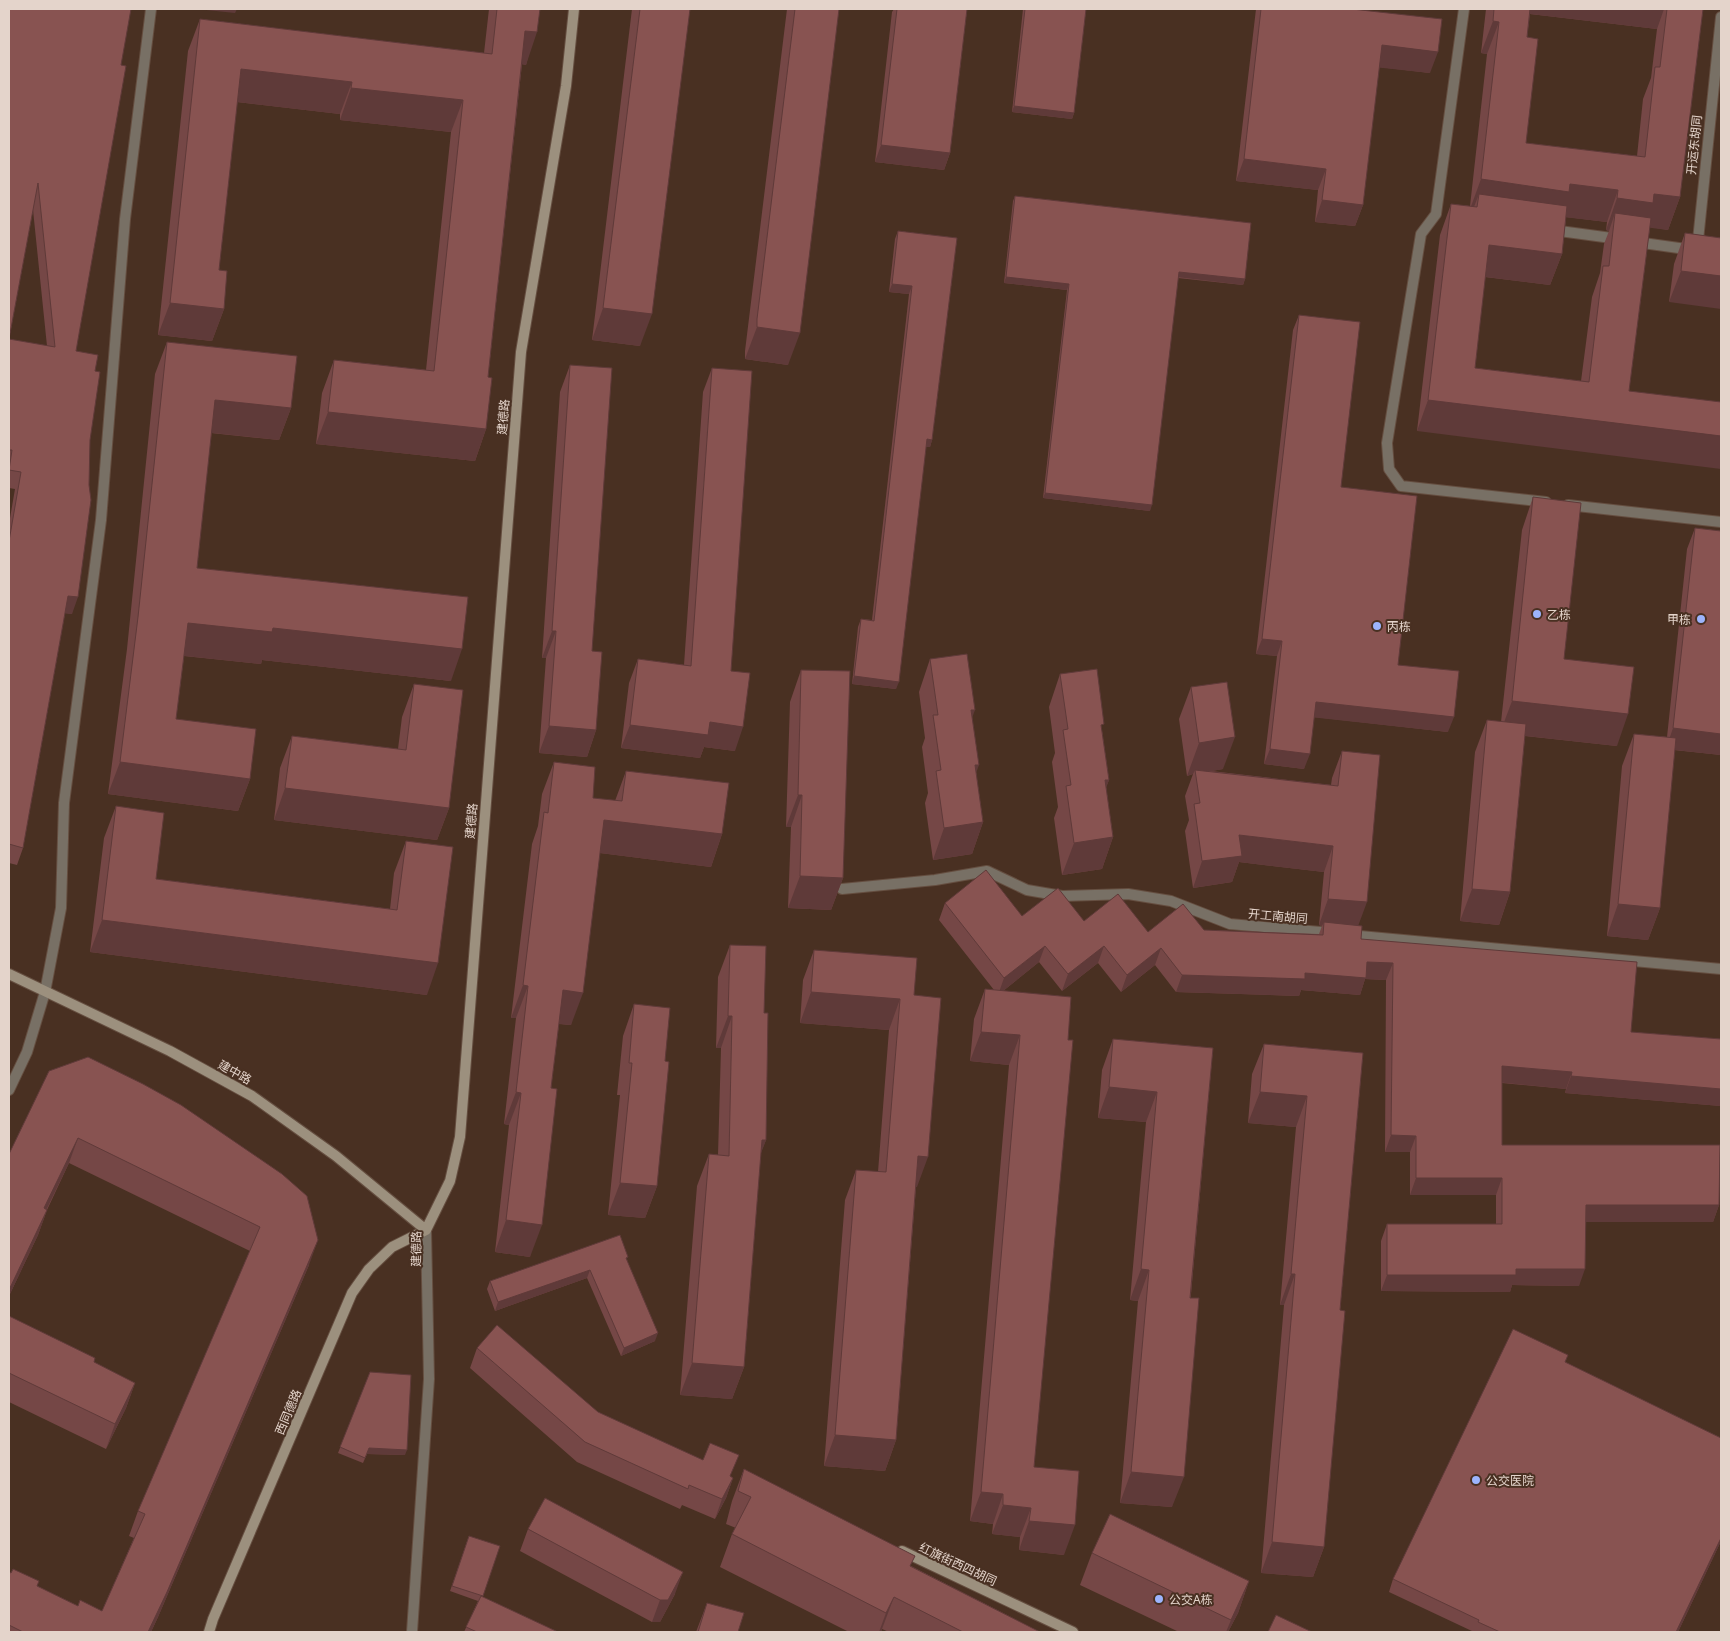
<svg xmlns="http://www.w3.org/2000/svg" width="1730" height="1641" font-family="'Noto Sans','Noto Sans SC',sans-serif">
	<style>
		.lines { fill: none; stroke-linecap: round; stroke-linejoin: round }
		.street-casing { stroke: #654e40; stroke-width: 12 }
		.secondary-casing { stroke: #654e40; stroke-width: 12 }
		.street { stroke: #787065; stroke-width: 10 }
		.secondary { stroke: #9c907e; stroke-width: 10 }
		.wall { fill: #754746; fill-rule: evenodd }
		.shaded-wall { fill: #5f3a39 }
		.building { fill: #885351; stroke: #5f3a39; fill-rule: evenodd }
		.poi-dot { fill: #9cb4fd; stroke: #493022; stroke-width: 2 }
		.labels { text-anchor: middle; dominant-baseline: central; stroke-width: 4; stroke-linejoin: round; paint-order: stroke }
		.street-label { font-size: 12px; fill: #e4d4cb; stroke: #493022 }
		.poi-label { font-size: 12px; fill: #e4d4cb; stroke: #493022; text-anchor: start }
	</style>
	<rect width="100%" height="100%" fill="#493022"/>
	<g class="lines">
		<!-- street casing -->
		<g class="street-casing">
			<path id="street" d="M1464 9 1436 214 1421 234 1387 443 1389 469 1401 486 1546 502
				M1721 17 1697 250 1721 253
				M1552 230 1619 239
				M1636 242 1693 250
				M1568 505 1721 522
				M842 889 935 880 987 871 1027 890 1062 896 1128 894 1171 901 1230 924 1332 933
				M1349 935 1721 969
				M9 1090 27 1052 45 992 61 908 64 803 101 520 125 219 151 9
				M412 1632 429 1379 426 1230"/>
		</g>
		<!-- secondary casing -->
		<g class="secondary-casing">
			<path id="secondary" d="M9 974 170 1051 252 1096 336 1156 426 1230
				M426 1230 450 1181 460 1137 521 352 566 86 574 9
				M902 1551 1073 1632
				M209 1632 213 1619 352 1293 369 1269 392 1247 426 1230"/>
		</g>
		<!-- street -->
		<use href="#street" class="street"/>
		<!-- secondary -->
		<use href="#secondary" class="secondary"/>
	</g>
	<!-- wall -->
	<path class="wall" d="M9 9 121 65 76 351 95 371 90 440 72 614 65 613 23 848 17 865 9 863V524L15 489 9 488ZM33 210 47 346 9 339Z
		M489 9H540L526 65 522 64 488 377 486 429 475 461 316 444 322 393 334 360 426 370 451 132 340 120V114L237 102 219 270 224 309 212 341 158 335 188 51 200 19 484 53Z
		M632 9H690L640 346 592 340Z
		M787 9H839L788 365 745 359V351Z
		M894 9H967L950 153 944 170 875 162 892 12Z
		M1023 9H1086L1074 113 1072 119 1012 112Z
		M1256 9H1352L1430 73 1379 67 1363 205 1355 226 1315 222 1318 190 1236 181Z
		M1486 9H1703L1680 197 1668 230 1650 227 1629 391 1417 431 1440 235 1451 204 1470 206 1487 54 1481 53ZM1530 14 1657 29 1651 78 1643 99 1637 156 1526 143 1527 37ZM1566 217 1607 222 1606 230 1609 231 1604 244 1600 273 1592 297 1581 381 1475 368 1485 277 1550 285 1562 254Z
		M1015 196 1245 279 1243 285 1178 278 1150 511 1043 498 1067 290 1004 283 1013 201Z
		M898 231 957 238 932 440 930 447H926L896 689 852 684 858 627 861 619 872 620 909 294 889 292 895 239Z
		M1685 233 1721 238 1669 302 1674 264Z
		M1299 315 1341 487 1398 665 1448 732 1314 717 1304 769 1264 764 1277 656 1256 654 1293 330Z
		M167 342 291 408 279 440 211 433 197 568 451 681 262 660 261 664 184 656 176 719 250 779 238 811 108 794 127 649 155 374Z
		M570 365 592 651 596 730 587 757 539 753 546 658H542L560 392Z
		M712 368 731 671 735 751 704 747 700 758 621 748 629 683 638 659 684 665 703 392Z
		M1533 497 1564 659 1617 746 1525 736 1510 892 1499 925 1460 921 1475 752 1487 720 1501 722 1522 530Z
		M1695 528 1721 531V755L1674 750 1660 908 1648 940 1607 936 1622 766 1634 734 1667 737 1687 549Z
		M930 659 972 717 976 772 983 822 972 854 933 860 925 803 928 793 922 747 925 738 919 692Z
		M801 670 843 878 831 910 788 908 791 827H786L790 702Z
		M1060 674 1102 731 1109 780 1106 787 1113 837 1102 869 1062 875 1054 818 1058 807 1052 762 1055 753 1049 707Z
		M414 684 449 808 437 840 274 820 280 768 292 736 398 749 402 717Z
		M1191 687 1223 769 1211 771 1331 785 1332 778 1342 751 1358 925 1361 939 1631 1032 1721 1039V1106L1565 1093 1566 1089 1502 1083V1145L1719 1205 1713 1222H1586L1579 1286 1512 1285 1510 1292 1381 1291V1241L1387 1224H1496V1195H1410V1152H1385L1386 980 1365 979 1360 995 1301 990 1299 996 1176 992 1155 965 1121 992 1098 963 1062 991 1039 962 1003 991 1071 997 1034 1467 1064 1555 1019 1550 1020 1537 992 1534 993 1524 970 1521 1009 1065 970 1061 974 1019 985 989 994 990 939 920 945 903 1022 916 1084 921 1148 932 1204 930 1319 934 1322 926 1319 925 1324 872 1239 862 1232 882 1193 888 1185 831 1189 820 1185 796 1193 774 1187 776 1179 719Z
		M554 762 593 798 615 801 626 771 722 834 711 867 600 853 571 1025 559 1024 530 1257 495 1252 509 1125 504 1124 516 1018H511L532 844 538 826 542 794Z
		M116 806 156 879 390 909 394 873 406 841 427 995 90 952 104 838Z
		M730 945 764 1013 766 1140 761 1152 744 1367 732 1399 680 1395 697 1186 709 1154 718 1155 721 1048H716L718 977Z
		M814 950 914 995 917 1187H916L896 1440 885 1471 824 1466 845 1200 856 1170 878 1172 889 1030 800 1023 803 980Z
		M634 1004 657 1186 645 1218 608 1215 620 1095H617L623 1036Z
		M1113 1039 1213 1048 1172 1507 1120 1503 1138 1301 1130 1300 1146 1122 1098 1118 1102 1070Z
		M1264 1044 1363 1053 1340 1310 1324 1547 1313 1577 1261 1573 1284 1305H1280L1296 1127 1248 1123 1252 1074Z
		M88 1057 309 1265 158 1617 151 1632H9V1572L78 1606 102 1611 134 1538 129 1536 138 1511 250 1251 69 1163 47 1210 38 1235 9 1296V1154Z
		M627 1260 655 1341 621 1356 587 1278 495 1311 487 1289 490 1281Z
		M9 1316 94 1363 135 1383 126 1408 106 1449 9 1402Z
		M477 1348 598 1412 733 1478 726 1498 715 1519 682 1505 680 1509 577 1462 470 1368Z
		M1568 1355 1565 1362 1721 1438V1541L1678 1632H1474L1389 1592 1393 1579Z
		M370 1372 405 1455 367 1454 363 1463 338 1453Z
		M744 1469 911 1566 1040 1632H889L882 1629 881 1632H849L720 1567 732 1534 736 1528 726 1524 732 1501Z
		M528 1529 675 1594 660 1622H652L520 1551Z
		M469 1536 483 1597 558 1632H464L478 1601 450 1591Z
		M1092 1553 1249 1581 1238 1613 1228 1632H1179L1080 1585Z
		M707 1603 738 1632H696Z"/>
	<!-- shaded-wall -->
	<path class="shaded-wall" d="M197 9H237L235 13Z
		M1523 9H1664L1657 29 1522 13Z
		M1493 21 1499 22 1487 54 1481 53Z
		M525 31 537 32 526 65 514 63Z
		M1382 45 1438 52 1430 73 1374 67Z
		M241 69 352 82 340 114 229 101Z
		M351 88 463 100 451 132 340 120Z
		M1014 106 1074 113 1072 119 1012 112Z
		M881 145 950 153 944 170 875 162Z
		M1244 159 1326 169 1318 190 1236 181Z
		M1481 179 1570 184 1618 190 1607 222 1477 207 1479 194 1472 212H1469Z
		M1654 194 1680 197 1668 230 1644 227 1615 213 1609 231 1606 230 1617 198Z
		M1322 200 1363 205 1355 226 1315 222Z
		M1489 245 1562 254 1550 285 1478 276Z
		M1681 271 1721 276V309L1669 302Z
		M1179 272 1245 279 1243 285 1177 277Z
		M1006 277 1069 284 1067 290 1004 283Z
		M892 284 912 286 909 294 889 292Z
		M170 303 224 309 212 341 158 335Z
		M603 308 652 314 640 346 592 340Z
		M757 327 800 333 788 365 745 359Z
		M215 400 291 408 279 440 203 432Z
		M1428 400 1721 436V469L1417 431Z
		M328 412 486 429 475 461 316 444Z
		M927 439 932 440 930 447H924Z
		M1045 493 1152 505 1150 511 1043 498Z
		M68 596 78 597 72 614 62 613Z
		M188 623 273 628 462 649 451 681 262 660 261 664 176 655Z
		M552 631H556L546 658H542Z
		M1262 639 1282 641 1277 656 1256 654Z
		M854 676 899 682 896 689 852 684Z
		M1512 701 1628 714 1617 746 1500 733Z
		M1316 702 1454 717 1448 732 1310 717Z
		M971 710H975L963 742Z
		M710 722 743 727 735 751 704 747 700 758 621 748 630 725Z
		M549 726 596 730 587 757 539 753Z
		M1673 728 1721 734V755L1666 749Z
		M1235 737 1223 769 1196 774 1195 770 1193 774 1187 776 1199 743Z
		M1270 749 1310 754 1304 769 1264 764Z
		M120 762 250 779 238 811 108 794Z
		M975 765H979L967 797Z
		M1105 780H1109L1097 812Z
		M285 788 449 808 437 840 274 820Z
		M798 795H802L791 827H786Z
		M604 820 722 834 711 867 592 852Z
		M983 822 972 854 933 860 944 828Z
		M1239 835 1333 846 1324 872 1239 862 1232 882 1193 888 1202 861Z
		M1113 837 1102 869 1062 875 1074 843Z
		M800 876 843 878 831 910 788 908Z
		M1472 889 1510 892 1499 925 1460 921Z
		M1328 899 1367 902 1357 929 1324 922 1322 926 1319 925Z
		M1618 904 1660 908 1648 940 1607 936Z
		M102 920 438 963 427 995 90 952Z
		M1045 946 1039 962 998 995 1004 978Z
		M1104 946 1098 963 1062 991 1068 974Z
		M1161 948 1155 965 1121 992 1127 975Z
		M1367 962 1393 963 1386 980 1365 979 1360 995 1301 990 1299 996 1176 992 1182 975 1305 973Z
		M523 985 528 986 516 1018H511Z
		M563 990 583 993 571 1025 551 1023Z
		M811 992 900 999 889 1030 800 1023Z
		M728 1016H732L721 1048H716Z
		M981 1032 1020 1035 1009 1065 970 1061Z
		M1502 1066 1572 1072 1566 1089 1496 1082Z
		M1571 1076 1721 1089V1106L1565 1093Z
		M1109 1087 1157 1092 1146 1122 1098 1118Z
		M516 1092 521 1093 509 1125 504 1124Z
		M1260 1092 1307 1096 1296 1127 1248 1123Z
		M1391 1135 1416 1136 1410 1152H1385Z
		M78 1138 69 1163 35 1233 44 1208Z
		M762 1140H766L754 1172Z
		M918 1156 928 1157 917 1187 907 1186Z
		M1416 1178H1502L1496 1195H1410Z
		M620 1183 657 1186 645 1218 608 1215Z
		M1586 1205H1719L1713 1222H1580Z
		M47 1210 38 1235 9 1296V1290Z
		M506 1220 542 1225 530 1257 495 1252Z
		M318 1240 309 1265 158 1617 151 1632H148Z
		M1141 1269 1149 1270 1138 1301 1130 1300Z
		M1516 1269H1585L1579 1286 1512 1285 1510 1292 1381 1291 1387 1275Z
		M590 1270 587 1278 495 1311 498 1302Z
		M1291 1274H1295L1284 1305H1280Z
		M658 1333 655 1341 621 1356 624 1348Z
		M692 1363 744 1367 732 1399 680 1395Z
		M135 1383 126 1408 106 1449 115 1424Z
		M835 1435 896 1440 885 1471 824 1466Z
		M369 1448 407 1450 405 1455 367 1454 363 1463Z
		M1131 1472 1184 1477 1172 1507 1120 1503Z
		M733 1478 726 1498 715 1519 722 1499Z
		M981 1492 1003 1494 993 1524 970 1521Z
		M1003 1505 1031 1508 1020 1537 992 1534Z
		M1029 1521 1075 1525 1064 1555 1019 1550Z
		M1721 1538V1541L1678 1632H1676Z
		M1272 1542 1324 1547 1313 1577 1261 1573Z
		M683 1572 675 1594 660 1622H652L660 1600Z
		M1249 1581 1238 1613 1228 1632H1226L1231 1620Z
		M894 1597 882 1629 881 1632H879L886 1613Z"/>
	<!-- building -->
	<path class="building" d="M9 9H131L121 65 126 66 76 351 98 355 95 371 100 372 90 440 89 485 91 500 78 597 68 596 23 848 9 844V541L21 472 9 470 12 450H9ZM38 183 55 347 9 339Z
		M497 9H540L537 32 525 31 488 377 492 378 486 429 328 412 334 360 434 371 463 100 351 88 352 82 241 69 219 270 227 271 224 309 170 303 200 19 492 54Z
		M640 9H690L652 314 603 308Z
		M795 9H839L800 333 757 327V319Z
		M897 9H967L950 153 881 145Z
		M1025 9H1086L1074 113 1014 106Z
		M1261 9H1352L1442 19 1438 52 1382 45 1363 205 1322 200 1326 169 1244 159Z
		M1494 9H1530L1527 37 1538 39 1526 143 1645 157 1655 67H1660L1667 9H1703L1680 197 1654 194 1653 203 1617 198 1618 190 1570 184 1569 192 1481 179 1499 22 1493 21Z
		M1479 194 1567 206 1562 254 1489 245 1475 368 1589 382 1603 266H1609L1615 213 1651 218 1629 391 1721 402V436L1428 400 1451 204 1477 207Z
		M1015 196 1251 223 1245 279 1179 272 1152 505 1045 493 1069 284 1006 277Z
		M898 231 957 238 932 440 927 439 899 682 854 676 861 619 874 621 912 286 892 284Z
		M1685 233 1721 238V276L1681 271Z
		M1299 315 1360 322 1341 487 1417 496 1398 665 1459 671 1454 717 1316 702 1310 754 1270 749 1282 641 1262 639Z
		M167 342 297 356 291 408 215 400 197 568 468 597 462 649 273 628 272 632 188 623 176 719 256 729 250 779 120 762 138 617Z
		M570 365 612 368 592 651 602 652 596 730 549 726 556 631H552Z
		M712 368 752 371 731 671 750 673 743 727 710 722 708 735 630 725 638 659 691 666Z
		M1533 497 1581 503 1564 659 1634 667 1628 714 1512 701Z
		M1695 528 1721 531V734L1673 728Z
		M967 654 975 710H971L979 765H975L983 822 944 828 936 771 941 770 933 715H938L930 659Z
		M1097 669 1104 724 1101 725 1109 780H1105L1113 837 1074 843 1066 786 1071 785 1063 730 1068 729 1060 674Z
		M801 670 850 671 843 878 800 876 802 795H798Z
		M1227 682 1235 737 1199 743 1191 687Z
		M414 684 463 690 449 808 285 788 292 736 406 750Z
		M1487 720 1526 724 1510 892 1472 889Z
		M1634 734 1676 738 1660 908 1618 904Z
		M1342 751 1380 755 1367 902 1328 899 1333 846 1239 835 1242 856 1202 861 1194 804 1200 803 1195 770 1338 786Z
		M554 762 595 767 593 798 622 801 626 771 729 783 722 834 604 820 583 993 563 990 551 1088 557 1089 542 1225 506 1220 521 1093 516 1092 528 986 523 985 544 812 548 813Z
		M116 806 164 813 156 879 397 910 406 841 453 847 438 963 102 920Z
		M986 870 1022 916 1058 888 1084 921 1118 894 1148 932 1183 904 1204 930 1323 935 1324 922 1362 926 1361 939 1637 962 1631 1032 1721 1039V1089L1571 1076 1572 1072 1502 1066V1145H1720L1719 1205H1586L1585 1269H1516V1275H1387V1224H1502V1178H1416V1136L1391 1135 1393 963 1367 962 1366 978 1305 973V979L1182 975 1161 948 1127 975 1104 946 1068 974 1045 946 1004 978 945 903Z
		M730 945 766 946 764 1013H768L766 1140H762L744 1367 692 1363 709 1154 729 1156 732 1016H728Z
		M814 950 917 958 914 995 941 998 928 1157 918 1156 896 1440 835 1435 856 1170 886 1172 900 999 811 992Z
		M985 989 1071 997 1068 1040H1073L1034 1467 1079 1471 1075 1525 1029 1521 1031 1508 1003 1505V1494L981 1492 1020 1035 981 1032Z
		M634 1004 670 1008 665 1061 669 1062 657 1186 620 1183 632 1063H629Z
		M1113 1039 1213 1048 1190 1298H1199L1184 1477 1131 1472 1149 1270 1141 1269 1157 1092 1109 1087Z
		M1264 1044 1363 1053 1340 1310 1345 1311 1324 1547 1272 1542 1295 1274H1291L1307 1096 1260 1092Z
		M88 1057 143 1084 181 1105 282 1174 307 1196 318 1240 167 1592 148 1632H23L9 1625V1572L11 1573 13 1569 39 1581 37 1586 78 1606 80 1600 102 1611 145 1514 138 1511 260 1227 78 1138 44 1208 47 1210 9 1290V1154L49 1071Z
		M620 1235 628 1257 626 1258 658 1333 624 1348 590 1270 498 1302 490 1281Z
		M9 1316 95 1358 94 1362 135 1383 115 1424 9 1373Z
		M497 1325 598 1412 703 1460 710 1443 739 1455 730 1476 733 1478 722 1499 689 1485 688 1489 585 1442 477 1348Z
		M1513 1329 1568 1355 1565 1362 1721 1438V1538L1676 1632H1500L1478 1622 1479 1620 1393 1579Z
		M370 1372 411 1375 407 1450 369 1448 365 1458 340 1447Z
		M744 1469 915 1556 910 1566 1040 1632H963L894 1597 886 1613 732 1534 751 1497 738 1491Z
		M545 1498 683 1572 668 1600H660L528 1529Z
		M1110 1514 1249 1581 1231 1620 1092 1553Z
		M469 1536 500 1546 483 1596 452 1586Z
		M481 1596 558 1632H477L466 1627Z
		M707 1603 744 1613 738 1632H698Z
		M1276 1615 1312 1632H1268Z"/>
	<!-- markers -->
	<g class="poi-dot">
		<circle cx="1537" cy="614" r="5"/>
		<circle cx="1701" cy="619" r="5"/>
		<circle cx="1377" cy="626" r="5"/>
		<circle cx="1476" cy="1480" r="5"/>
		<circle cx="1159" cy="1599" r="5"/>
	</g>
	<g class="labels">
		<!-- street labels -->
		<g class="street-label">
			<text transform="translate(1694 145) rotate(-84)">开运东胡同</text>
			<text transform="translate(503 417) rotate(-85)">建德路</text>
			<text transform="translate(471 821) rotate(-85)">建德路</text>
			<text transform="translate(1278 916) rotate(5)">开工南胡同</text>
			<text transform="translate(235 1072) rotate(29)">建中路</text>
			<text transform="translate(416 1249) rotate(-89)">建德路</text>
			<text transform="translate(288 1412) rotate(-67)">西同德路</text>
			<text transform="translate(958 1564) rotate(25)">红旗街西四胡同</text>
		</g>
		<!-- poi labels -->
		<g class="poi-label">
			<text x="1547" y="614">乙栋</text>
			<text x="1691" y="619" text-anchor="end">甲栋</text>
			<text x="1387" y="626">丙栋</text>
			<text x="1486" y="1480">公交医院</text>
			<text x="1169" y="1599">公交A栋</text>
		</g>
	</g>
	<!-- border -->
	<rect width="1730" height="1641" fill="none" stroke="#e4d4cb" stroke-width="20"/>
</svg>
